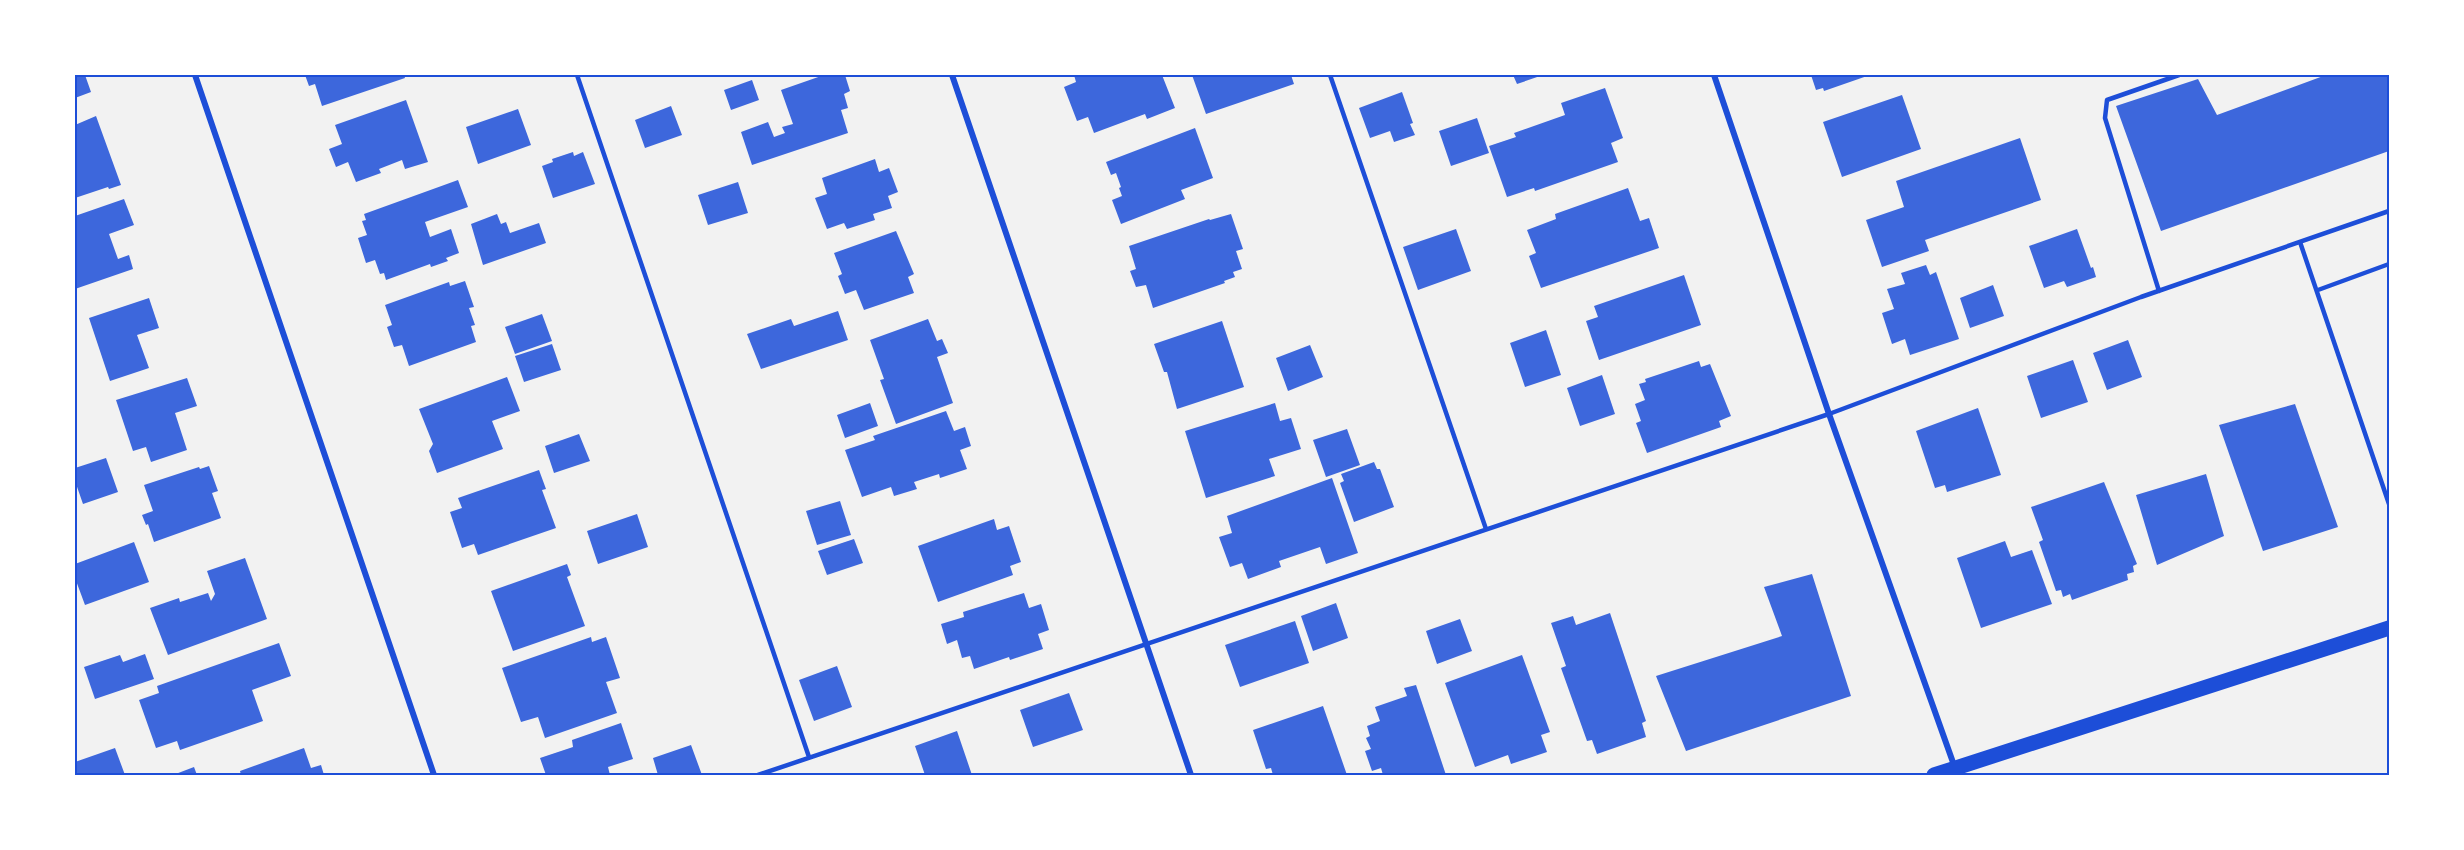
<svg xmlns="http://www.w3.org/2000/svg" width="2464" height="850" font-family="Rubik,sans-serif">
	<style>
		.building { fill: #3d67dc }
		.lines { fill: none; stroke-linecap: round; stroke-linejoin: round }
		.service { stroke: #1d4ed8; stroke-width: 4.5 }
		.minor { stroke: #1d4ed8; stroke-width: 6 }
		.primary { stroke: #1d4ed8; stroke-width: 15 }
		.neatline { fill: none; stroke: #1d4ed8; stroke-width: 2 }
	</style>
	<rect width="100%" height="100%" fill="#f2f2f2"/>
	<!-- building -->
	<path class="building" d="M75 75H85L91 92 75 98Z
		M305 75H404L405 78 322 106 315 84 309 86Z
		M824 75H845L850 91 844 94 848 108 841 110 848 133 752 165 741 132 768 122 774 137 785 133 782 127 793 124 781 90Z
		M1074 75H1162L1175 108 1147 119 1145 114 1094 133 1088 117 1077 121 1064 87 1076 82Z
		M1192 75H1291L1294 84 1206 114Z
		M1513 75H1543L1517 84Z
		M1811 75H1870L1824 91 1823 88 1816 90Z
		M2326 75H2389V151L2161 231 2116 106 2198 79 2217 115Z
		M752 80 759 100 731 110 724 90Z
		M1605 88 1623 138 1611 143 1618 162 1535 191 1534 188 1507 197 1489 146 1516 137 1514 133 1565 115 1561 103Z
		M1402 92 1413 123 1410 124 1415 135 1394 142 1390 131 1370 138 1359 108Z
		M1902 95 1921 149 1842 177 1823 122Z
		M406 100 428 162 405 169 402 160 379 169 381 173 356 182 348 162 336 167 329 149 342 144 335 125Z
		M671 106 682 135 645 148 635 120Z
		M518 109 531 145 478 164 466 127Z
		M96 116 121 185 109 189 108 187 75 198V125Z
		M1477 118 1489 153 1451 166 1439 131Z
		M1195 128 1213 178 1181 190 1185 199 1121 224 1112 200 1122 196 1119 188 1121 187 1116 173 1111 175 1106 162Z
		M2020 138 2041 200 1925 240 1929 251 1882 267 1866 220 1904 207 1896 181Z
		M573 152 574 156 583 152 595 184 553 198 542 166 553 162 552 159Z
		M875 159 879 172 889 168 898 192 888 196 892 208 873 214 875 220 847 229 844 223 827 229 815 198 827 194 822 178Z
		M458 180 468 207 425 222 430 237 451 229 459 253 446 258 448 261 431 267 430 264 386 280 384 273 380 274 375 260 366 263 358 238 367 235 362 221 366 220 364 214Z
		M738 182 748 213 708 225 698 195Z
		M1628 188 1640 221 1649 218 1659 248 1541 288 1529 256 1536 253 1527 230 1556 219 1555 214Z
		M124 199 134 225 109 234 118 259 129 255 133 269 75 289V216Z
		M497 214 501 224 506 222 510 233 539 223 546 243 483 265 471 224Z
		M1231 214 1243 249 1236 251 1242 269 1233 272 1235 277 1224 281 1225 283 1153 308 1146 285 1136 287 1130 271 1136 269 1129 246 1209 219 1210 220Z
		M1456 229 1471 271 1418 290 1403 247Z
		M2077 229 2091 268 2093 267 2096 277 2067 287 2064 281 2044 288 2029 246Z
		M896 231 914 274 908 277 914 293 864 310 856 290 845 294 838 276 842 274 834 253Z
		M1926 265 1930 275 1936 272 1959 339 1910 355 1905 339 1892 344 1882 313 1894 309 1887 289 1905 284 1901 273Z
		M1684 275 1701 325 1599 360 1586 321 1598 317 1594 306Z
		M465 281 474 307 469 308 475 325 471 326 476 342 409 366 402 345 394 347 387 327 392 325 385 305 449 282 450 286Z
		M1993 285 2004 316 1970 328 1960 298Z
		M149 298 159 328 137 335 149 368 110 381 89 318Z
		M838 311 848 340 761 369 747 334 791 319 794 326Z
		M542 314 552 341 515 354 505 327Z
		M928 319 937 341 942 339 948 353 937 357 953 403 896 424 880 380 884 379 870 340Z
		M1222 321 1244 387 1177 409 1167 372H1164L1154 344Z
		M1546 330 1561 375 1525 387 1510 343Z
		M2128 340 2142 377 2107 390 2093 353Z
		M552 344 561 370 524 382 515 356Z
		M1310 345 1323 377 1288 391 1276 358Z
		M2073 360 2088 402 2041 418 2027 376Z
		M1699 361 1701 367 1710 364 1731 416 1719 421 1721 427 1647 453 1636 423 1641 421 1635 404 1645 400 1639 384 1646 382 1645 379Z
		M1602 375 1615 414 1580 426 1567 388Z
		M507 377 520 411 492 421 503 449 437 473 429 451 433 444 419 409Z
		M187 378 197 406 175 413 187 450 151 462 146 447 133 451 116 400Z
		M870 403 878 426 845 438 837 415Z
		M1275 403 1280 421 1291 418 1301 449 1269 459 1275 476 1206 498 1185 431Z
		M2295 404 2338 527 2263 551 2219 425Z
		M1978 408 2001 475 1947 492 1945 485 1935 488 1916 431Z
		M946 411 954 431 965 427 971 446 960 450 967 469 940 478 939 474 914 482 917 489 894 496 891 487 862 497 845 450 875 440 873 436Z
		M1347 429 1360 465 1326 477 1313 440Z
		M579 434 590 461 554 473 545 446Z
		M106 458 118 492 83 504 75 481V468Z
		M1374 462 1377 469H1380L1394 507 1354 522 1340 483 1344 481 1341 474Z
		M209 466 218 491 212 493 221 518 154 542 148 524 146 525 142 515 153 511 144 485 199 467 200 469Z
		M539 470 546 489 542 490 556 528 478 555 474 544 462 548 450 512 462 508 458 498Z
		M2206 474 2224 536 2157 565 2136 495Z
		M1332 478 1358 553 1326 564 1320 547 1279 561 1281 567 1248 579 1242 563 1230 567 1219 537 1232 533 1227 516Z
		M2104 482 2137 564 2133 566 2134 572 2127 574 2128 580 2072 600 2070 594 2063 597 2061 590 2056 591 2039 542 2043 540 2031 507Z
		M840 501 851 535 817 545 806 511Z
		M637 514 648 547 598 564 587 531Z
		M994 519 997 530 1009 526 1021 562 1010 566 1013 575 938 602 918 546Z
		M854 539 863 563 827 575 818 551Z
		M2005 541 2011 557 2032 550 2052 604 1981 628 1957 558Z
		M134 542 149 582 85 605 75 578V564Z
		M245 558 267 619 168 655 150 608 179 598 180 602 208 593 211 601 215 594 207 571Z
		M567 564 571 575 567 577 585 626 513 651 491 591Z
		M1812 574 1851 696 1686 751 1656 676 1782 636 1764 587Z
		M1024 593 1029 608 1041 604 1049 630 1038 634 1043 649 1010 660 1009 657 974 669 970 656 962 658 957 640 947 644 941 624 964 617 963 612Z
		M1336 603 1348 638 1313 651 1301 616Z
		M1610 613 1646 721 1642 723 1646 737 1597 754 1592 740 1587 741 1561 668 1566 666 1551 623 1573 616 1576 625Z
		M1460 619 1472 651 1437 664 1426 631Z
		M1295 621 1309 663 1240 687 1225 645Z
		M591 637 592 642 606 637 620 678 606 682 617 713 545 738 538 717 521 722 502 668Z
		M279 643 291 676 252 690 263 721 180 750 177 741 156 748 139 700 159 693 157 686Z
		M145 654 154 679 95 699 84 667 120 655 123 662Z
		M1522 655 1550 732 1541 735 1547 752 1511 764 1508 755 1475 767 1445 683Z
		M837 666 852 707 814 721 799 680Z
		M1416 685 1446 775H1383L1381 768 1372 771 1365 751 1371 749 1366 738 1370 736 1367 726 1380 721 1375 707 1407 696 1404 688Z
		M1069 693 1083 730 1033 747 1020 710Z
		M1323 706 1347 775H1273L1271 768 1266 769 1253 730Z
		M621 723 633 759 608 767 610 775H546L540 758 573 747 572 740Z
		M957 731 972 775H925L915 746Z
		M691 745 702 775H658L653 758Z
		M115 748 125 775H75V762Z
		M304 748 311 768 321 765 324 775H241L240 771Z
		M194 767 197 775H173Z"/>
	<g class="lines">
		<!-- service -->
		<path class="service" d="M577 75 809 757
			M1330 75 1486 529
			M2300 242 2389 504
			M2318 290 2389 264
			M2159 291 2105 118 2107 100 2179 75
			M758 775 1829 414 2141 297 2389 211"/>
		<!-- minor -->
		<path class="minor" d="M195 75 434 775
			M952 75 1191 775
			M1714 75 1829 414 1955 768"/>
		<!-- primary -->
		<path class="primary" d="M1934 775 2389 628"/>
	</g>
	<!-- border -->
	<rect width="2464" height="850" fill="none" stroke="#ffffff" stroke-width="153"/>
	<rect x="76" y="76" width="2312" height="698" class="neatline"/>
</svg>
